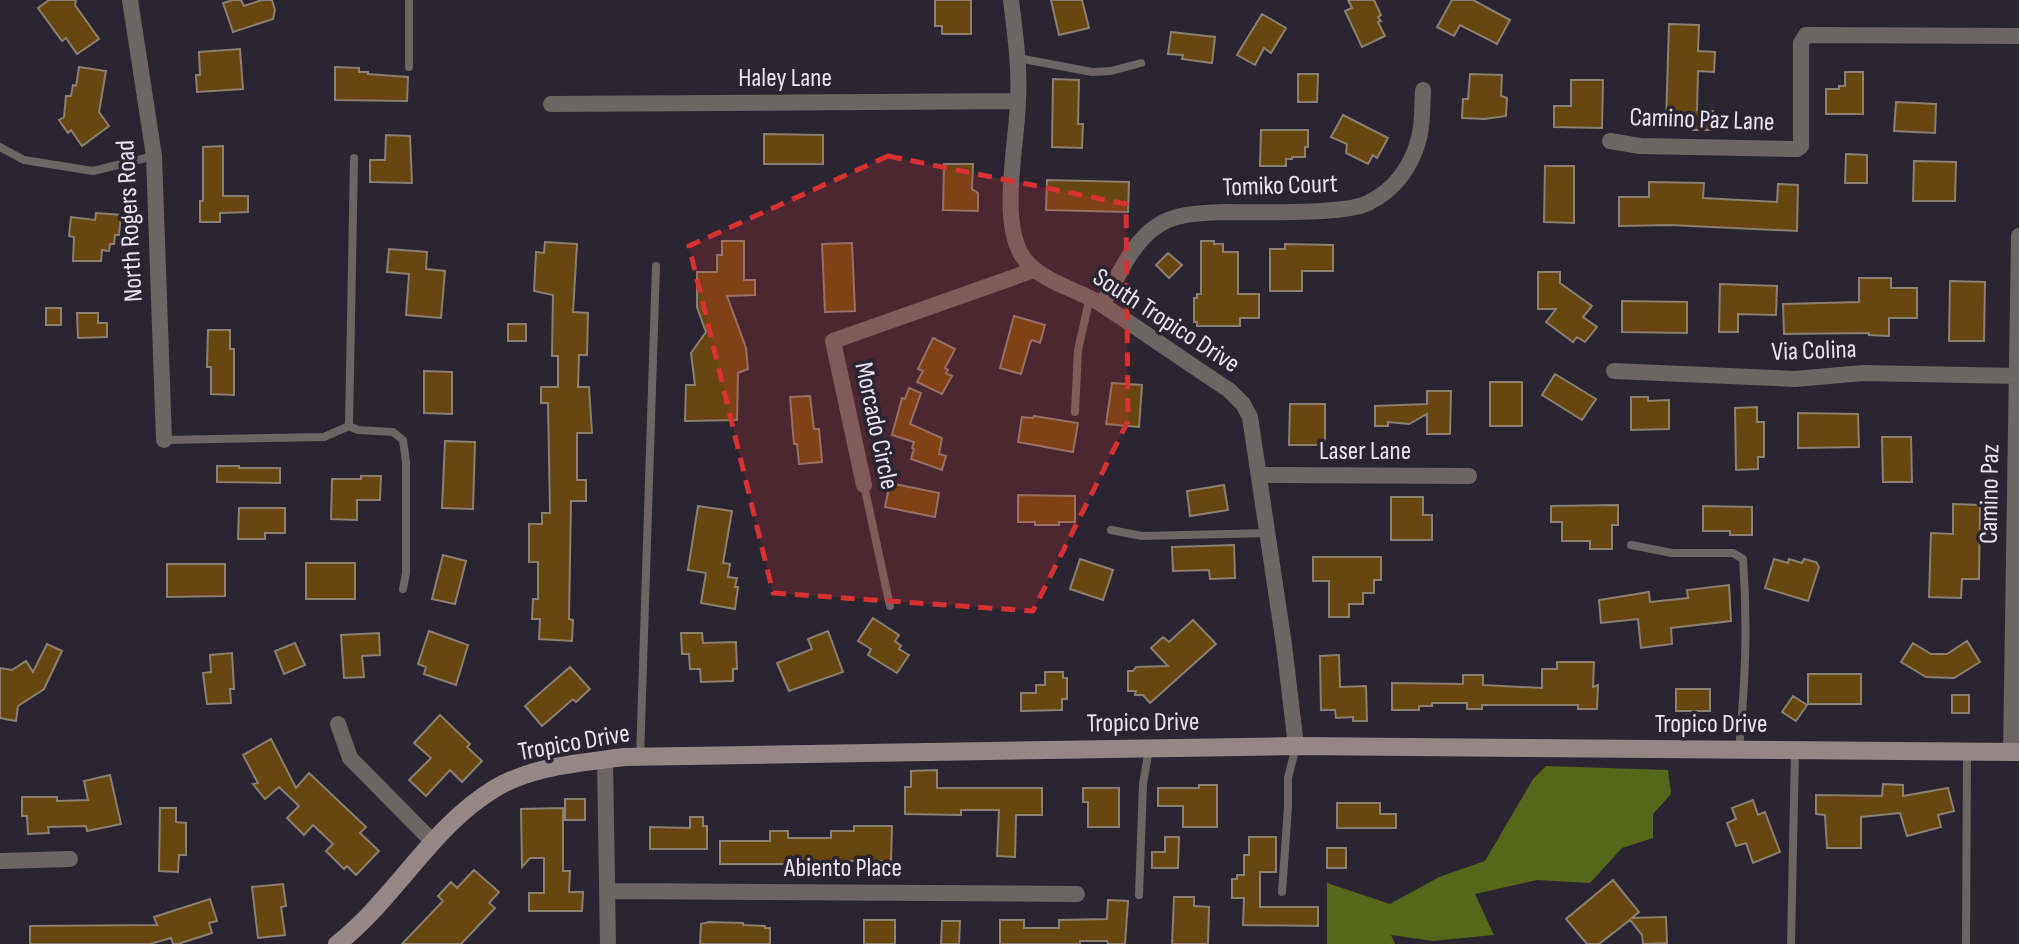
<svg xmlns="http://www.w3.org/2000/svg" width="2019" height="944" font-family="'Sofia Sans Condensed',sans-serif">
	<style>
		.forest { fill: #56661a }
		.building { fill: #684610; stroke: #8a7f71; stroke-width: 2 }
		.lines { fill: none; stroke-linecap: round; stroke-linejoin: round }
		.lane { stroke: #6d6564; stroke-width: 8 }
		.street { stroke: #6d6564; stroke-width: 16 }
		.secondary { stroke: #958785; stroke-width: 18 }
		.marked { fill: #d73132; fill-opacity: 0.2; stroke: #d73132; stroke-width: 5; stroke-dasharray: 14 9; stroke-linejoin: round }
		.labels { text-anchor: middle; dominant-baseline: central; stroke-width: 7; stroke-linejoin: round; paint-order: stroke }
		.street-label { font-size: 26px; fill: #e8e4ed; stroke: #2a2531 }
	</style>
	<rect width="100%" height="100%" fill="#2a2531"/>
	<!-- forest -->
	<path class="forest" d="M1546 766 1668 770 1671 794 1653 814V838L1622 848 1590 883 1537 880 1475 894 1494 935 1433 941 1391 935 1395 944H1327V883L1390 904 1439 877 1485 861 1533 779Z"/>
	<!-- building -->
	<path class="building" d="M49 0H76L75 5 99 39 77 54 66 38 62 41 38 8Z
		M233 0H241L244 6 262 0H272L275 10 273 19 233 32 223 3Z
		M935 0H971V34H942V26H935Z
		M1051 0H1082L1089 28 1059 35Z
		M1348 0H1374L1381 15 1378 17 1381 21 1378 22 1385 36 1362 47 1345 11 1352 8Z
		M1452 0H1473L1510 20 1497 44 1460 25 1454 36 1437 27Z
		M1262 14 1286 28 1271 53 1264 48 1255 65 1237 55Z
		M1669 24 1699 25 1698 51 1715 52 1714 72 1698 71 1697 110 1713 111V130H1693V123L1666 122Z
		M1171 32 1215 37 1212 63 1182 59 1183 55 1168 54Z
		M240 49 243 89 197 92 196 75H200L199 52Z
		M79 67 106 71 99 112 109 126 82 146 71 130 68 133 59 120 64 117 66 96H71L73 85 76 86Z
		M335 67 359 68V72H368V74L408 77 407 101 335 100Z
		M1845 72H1863V114H1826V89H1839V86H1845Z
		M1298 74H1318L1317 102H1298Z
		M1470 74 1502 75 1501 96 1507 98 1506 116 1485 119 1462 118 1463 99H1468Z
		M1053 79 1079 80 1078 124H1083L1082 148 1052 147Z
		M1571 80H1603L1602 128 1554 127V106H1571Z
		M1896 102 1936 104 1935 133 1894 131Z
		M1343 115 1388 138 1377 158 1373 155 1368 164 1346 153 1347 144 1331 137Z
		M1261 130H1308V147H1305V157H1292V159H1286V166H1260Z
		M764 134 823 135V164H764Z
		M386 135 410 136 412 183 370 182V160H385Z
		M223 146V196H248V212L220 213V222H200V201H203V147Z
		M1846 154 1867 155V183H1845Z
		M1914 161 1956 162 1955 201H1913Z
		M944 164H973L972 189 978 193V211L943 210Z
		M1545 166H1574V223L1544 222Z
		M1047 180 1129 182 1128 212 1046 210Z
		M1649 182 1704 183 1703 198 1777 202 1778 184 1798 185 1797 231 1670 225 1619 226V197H1649Z
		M96 213 121 215 119 235H115L114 244H110L109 251 102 250 101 261H73L74 237 69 236 71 217 95 220Z
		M722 241H744V280H755V295L727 296 746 348 748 369 738 373 737 420 685 421 686 385H695L691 353 706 332 697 307V272H717V255H722Z
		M1201 241H1214V244H1223V252H1238V294H1259V318H1240V326H1197V322H1194V298H1197V294H1201Z
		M545 242 577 244 573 312 588 313 587 355H579L578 387H589L592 433H577V480H586V501H571L569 619 573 620 572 641 539 639 540 619H532L533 599H538V562H529V524H542V513H550L548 403H541V387H558V356H552L553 295 534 291 536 252 544 253Z
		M852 243 855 311 825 312 822 244Z
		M1285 244 1333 245V271H1302V291H1270V249H1285Z
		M389 249 427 252 426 269 445 271 441 318 406 315 409 274 387 272Z
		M1168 253 1182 265 1169 278 1156 265Z
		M1538 272H1560V283L1592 306 1583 317 1597 327 1585 342 1577 337 1573 342 1546 322 1556 309H1538Z
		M1859 278H1891V288H1917V318H1889V336L1869 335V333L1784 334 1783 304 1859 302Z
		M1950 281 1985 282 1984 341H1949Z
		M1720 284 1777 286 1776 315 1738 314V332H1719Z
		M1622 301 1687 302V333L1622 332Z
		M46 308H61V325H46Z
		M77 313H98V323H107V337L78 338Z
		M1014 316 1045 325 1040 343 1032 340 1030 343 1021 374 1000 368Z
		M508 324H526V341H508Z
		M208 330H230V349H234V395L211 394V367H207Z
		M933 338 955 349 945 368 948 370 946 373 952 376 942 394 917 382 923 371 918 369Z
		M424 371 452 372V414L424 413Z
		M1555 374 1596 399 1582 420 1542 395Z
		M1490 382H1522V426H1490Z
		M1112 383 1142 385 1139 427 1106 424Z
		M909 388 921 393 910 424 942 438 939 454 946 456 942 470 911 459 914 449 912 448 914 442 892 435 902 398 905 399Z
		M1427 391H1451L1450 434H1427V414L1409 424 1388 422V426H1375V406L1427 404Z
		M810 396 814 429H819L822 462 799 464 797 444H794L790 397Z
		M1631 397H1648V401L1669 400V429L1631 430Z
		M1290 404H1325V445H1289Z
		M1757 407V422H1764V457H1758V469L1736 470 1735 408Z
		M1798 413 1858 414 1859 447 1798 448Z
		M1034 416 1078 423 1073 452 1018 442 1022 417 1033 418Z
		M1882 437H1911L1912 482H1883Z
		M445 441 475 442 473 509 442 508Z
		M217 466H239V468H280V483L217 482Z
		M361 476H381L380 500H357V520L331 519 332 479H361Z
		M890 483 939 493 935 517 885 507Z
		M1224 485 1228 510 1190 516 1187 491Z
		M1018 495 1075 496V522H1059V525H1035V522H1018Z
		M1391 497H1423V515H1432V540H1391Z
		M1953 504 1980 505 1979 579H1962L1961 598 1929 597 1931 533 1953 534Z
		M1618 505V525H1612V549H1590V541H1562V522H1551V506Z
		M698 506 732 511 723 563 730 564 728 577 737 578 735 587H738L735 609 701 603 706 573 688 570Z
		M1703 506 1752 507V535H1730V531H1703Z
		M239 508H285V533H265V539H238Z
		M1234 545 1235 578 1210 579 1209 570 1173 571 1172 547Z
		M443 555 466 561 455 604 432 599Z
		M1313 557H1381V580H1374V593H1363V604H1349V617H1329V581H1313Z
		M1080 559 1113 570 1103 600 1070 589Z
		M1774 559 1788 563 1789 559 1802 563 1804 559 1816 562 1819 567 1808 601 1765 588Z
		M306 563H355V599H306Z
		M167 564H225V596L167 597Z
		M1729 585 1731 621 1671 628 1672 644 1641 648 1638 619 1601 623 1599 600 1649 592 1650 602 1688 598 1687 590Z
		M873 618 899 635 895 641 901 646 899 649 909 655 897 673 868 655 871 649 858 641Z
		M1193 620 1216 644 1150 703 1143 695H1135L1136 691H1128V671H1133L1136 667 1168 666 1151 648 1163 637 1169 642Z
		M429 631 468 645 456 685 424 674 426 667 418 664Z
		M828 631 843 672 789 691 777 663 812 649 808 639Z
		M379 633 380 655 362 656 364 677 344 678 341 635Z
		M681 633H702L703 643 736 642 737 669H733V681L701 682 700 669H690L689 654H682Z
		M1967 641 1980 662 1954 678 1926 677 1901 662 1913 643 1931 654H1947Z
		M295 643 305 665 284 674 275 651Z
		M47 644 62 651 44 689 18 706 16 721 0 718V668L12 670 26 661 33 672Z
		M232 653 234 689H230L231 703 207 704 203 673 211 672 210 655Z
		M1339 655 1340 687 1366 686 1367 721H1353V717L1336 718 1335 710H1321L1320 656Z
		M1557 662H1594L1593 687 1598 685 1597 709H1578V705H1482V709H1467V703H1432V706H1419V710H1392V683L1463 684V675H1483V685L1542 688V669H1557Z
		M570 667 590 689 576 702 573 699 542 726 525 706Z
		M1045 672H1063V678H1067V699H1062V710L1021 711V693H1036V685H1045Z
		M1808 674H1861V704H1808Z
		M1676 689H1710V711H1676Z
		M1952 695H1969V713H1952Z
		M1793 696 1807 705 1796 721 1782 712Z
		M440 715 470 744 467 747 482 761 462 782 450 770 426 796 409 780 431 758 414 743Z
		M271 739 296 788 309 773 366 827 360 833 379 851 356 875 347 866 344 869 326 851 333 844 313 825 304 835 287 818 299 806 279 787 265 799 253 784 258 783 243 755Z
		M937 770V788H1042V815H1016L1015 857 997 856 999 810H961V815L905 814V787H911V771Z
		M110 775 121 824 87 831 86 826 48 827 49 833 28 834 27 816H22V797H57V801L88 800 84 781Z
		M1883 784 1903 785V796L1948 788 1954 811 1938 815 1941 827 1907 836 1900 813 1861 817V848H1827L1825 815 1816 814V795L1882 796Z
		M1199 785H1217V827H1183V806H1158V788H1199Z
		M1083 788H1119V827H1088V802H1083Z
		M565 799H585V820H565Z
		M1753 800 1758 815 1765 812 1780 852 1753 863 1746 843 1736 846 1727 823 1736 819 1732 808Z
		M1337 803H1380V814H1396V828H1337Z
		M160 808H176V822L186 823V855H179L178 872 159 871Z
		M563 808V871H570L569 892H583L582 911H529V893H544V858H530L522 867 521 809Z
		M690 817H703V826H707V849H650V827L690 828Z
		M854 826H892L891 861H788V864H720V841H770V831H788V838H831V831H854Z
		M1165 837H1179L1178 868H1152V852H1165Z
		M1249 837H1276V872H1260V907H1318V926L1243 925 1244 898H1232V879H1237V875H1244V855H1249Z
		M1327 848H1346V868H1327Z
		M474 870 499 892 489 903 495 908 461 944H402L443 901 438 896 451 882 457 888Z
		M1613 880 1639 912 1632 918 1666 917 1667 943 1643 944 1642 935 1630 920 1599 944H1587L1566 919Z
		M283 884 286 906 281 907 285 935 258 938 252 887Z
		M1174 897H1194V906L1209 907 1208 944H1172Z
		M210 899 217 921 209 923 212 933 178 944H173L171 938 150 944H30V926L157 925 154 917Z
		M1108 900 1128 901 1125 944H1108L1107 941H1080V944H1000V920H1024V928H1059V920L1107 919Z
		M864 920H895V944H864Z
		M942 921H960L959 944H941Z
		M709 922 743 923V925L765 926V928H770V944H700L701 924Z"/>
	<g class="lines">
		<!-- lane -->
		<path class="lane" d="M1018 58 1092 72 1111 71 1141 63
			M409 67V0
			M0 147 24 160 93 171 154 156
			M1075 412 1078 350 1090 297
			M349 426 358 430 393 432 403 440 406 462V573L403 589
			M164 440 324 437 349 426 354 158
			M864 485 890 606
			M1111 530 1142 536 1268 533
			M1631 545 1672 553H1733L1743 559C1748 627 1745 683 1739 750
			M640 757 656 266
			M1282 892 1288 807V778L1296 746
			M1139 895 1143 784 1149 749
			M1791 944 1795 751
			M1966 944 1967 752"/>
		<!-- street -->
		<path class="street" d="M130 0 154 156 164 440
			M1011 0C1015 34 1020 67 1018 101 1017 143 1000 217 1021 254 1037 281 1075 288 1101 304 1144 332 1186 362 1229 390L1243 404 1250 417 1284 645 1296 746
			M551 104 1018 101
			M1610 141 1640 146 1797 149 1801 146V43L1806 35 2019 36
			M1102 305C1117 279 1131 243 1157 226 1176 213 1202 213 1224 212 1256 212 1344 215 1368 203 1395 190 1412 166 1419 138 1423 123 1422 105 1423 90
			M1614 371 1795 379 1863 373 2016 376
			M1260 475 1469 476
			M864 485 833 341 1034 270
			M338 724 350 758 433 842
			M2011 752 2019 236
			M605 760 608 944
			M0 861 70 859
			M608 891 1077 894"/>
		<!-- secondary -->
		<path class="secondary" d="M337 944C395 899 431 827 494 789 531 766 581 763 624 757L1296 746 2019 752"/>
	</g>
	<!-- marked area -->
	<path class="marked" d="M888 156 1126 204 1128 421 1033 611 773 593 689 246Z"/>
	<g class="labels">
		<!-- street labels -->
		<g class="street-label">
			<text x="785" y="78">Haley Lane</text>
			<text transform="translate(1702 120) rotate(2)">Camino Paz Lane</text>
			<text transform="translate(1280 186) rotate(-2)">Tomiko Court</text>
			<text transform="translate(130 221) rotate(-93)">North Rogers Road</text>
			<text transform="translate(1166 321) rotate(33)">South Tropico Drive</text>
			<text transform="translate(1814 351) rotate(-2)">Via Colina</text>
			<text transform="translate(876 426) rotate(78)">Morcado Circle</text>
			<text x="1365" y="451">Laser Lane</text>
			<text transform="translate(1990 494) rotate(-89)">Camino Paz</text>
			<text transform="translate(1143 723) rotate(-1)">Tropico Drive</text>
			<text x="1711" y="724">Tropico Drive</text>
			<text transform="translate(574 743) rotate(-10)">Tropico Drive</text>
			<text x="843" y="868">Abiento Place</text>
		</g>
	</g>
</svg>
